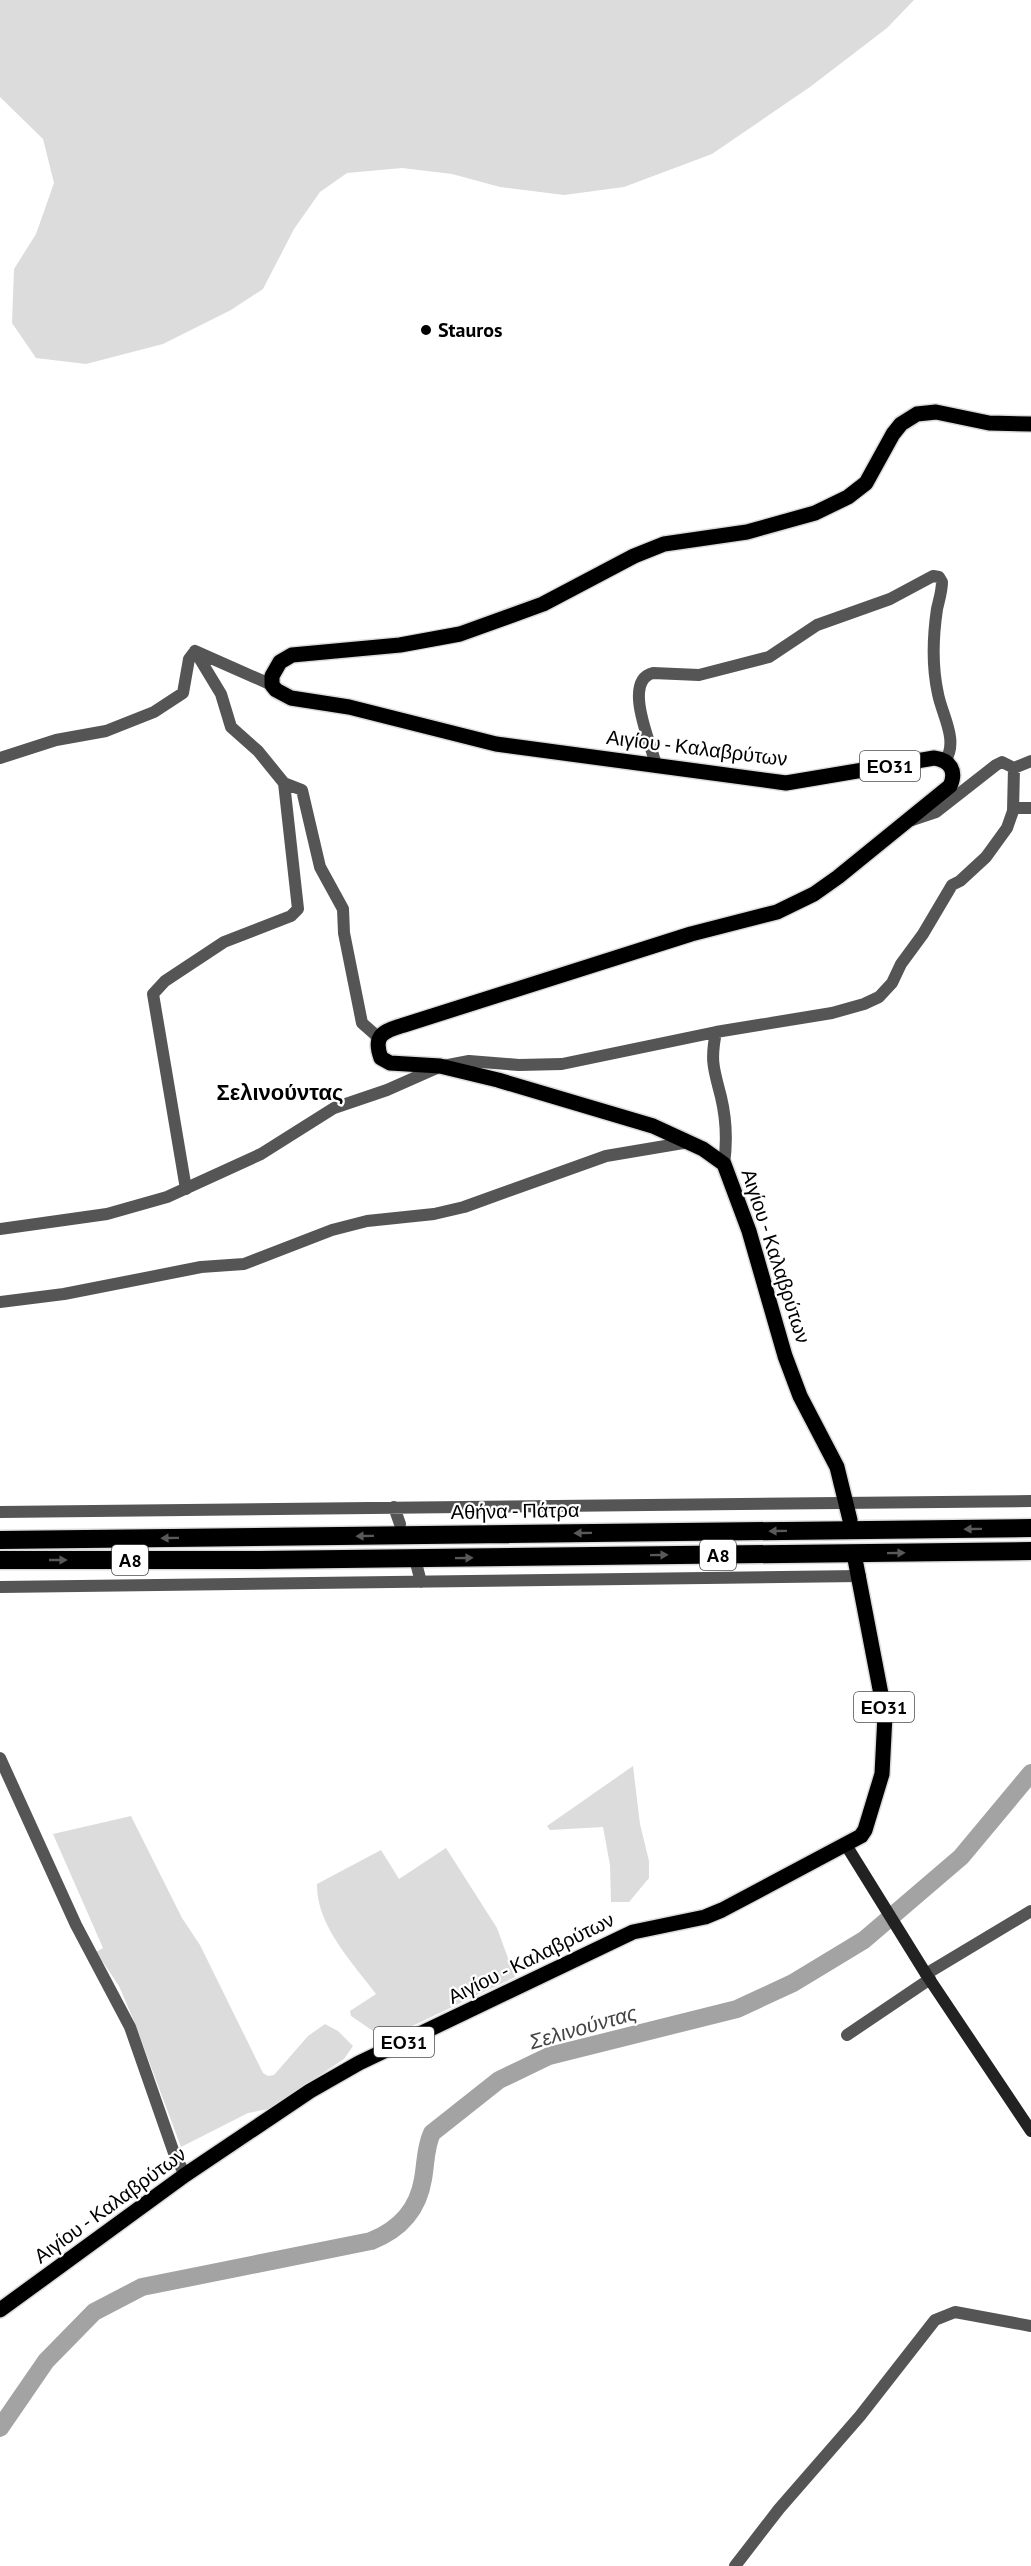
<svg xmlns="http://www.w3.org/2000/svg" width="1031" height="2566" font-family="'PT Sans',sans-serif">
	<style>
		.green { fill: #dcdcdc }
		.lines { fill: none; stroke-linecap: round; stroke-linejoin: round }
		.river { stroke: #a3a3a3; stroke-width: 18 }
		.primary-casing { stroke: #dbdbdb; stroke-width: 18 }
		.motorway-casing { stroke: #dbdbdb; stroke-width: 21 }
		.minor { stroke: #555; stroke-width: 12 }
		.tertiary { stroke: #555; stroke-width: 12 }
		.secondary { stroke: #222; stroke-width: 12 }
		.primary { stroke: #000; stroke-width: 15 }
		.motorway { stroke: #000; stroke-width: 18 }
		.oneway { fill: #595959 }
		.poi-dot { fill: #000; stroke: #fff; stroke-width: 2 }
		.labels { text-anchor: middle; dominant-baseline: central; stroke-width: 4.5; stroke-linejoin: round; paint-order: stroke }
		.shield { fill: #fff; stroke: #4c4c4c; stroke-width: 1.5 }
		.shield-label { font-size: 18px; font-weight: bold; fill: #000 }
		.poi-label { font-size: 20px; font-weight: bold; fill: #000; stroke: #fff; text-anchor: start }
		.street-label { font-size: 20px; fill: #000; stroke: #fff }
		.water-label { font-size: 21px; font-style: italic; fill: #444; stroke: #fff }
		.quarter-label { font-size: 22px; font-weight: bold; fill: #000; stroke: #fff }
	</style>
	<rect width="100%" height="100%" fill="#fff"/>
	<!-- green -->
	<path class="green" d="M0 0H914L887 28 810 87 712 154 624 187 564 195 500 187 452 174 402 168 347 173 320 192 294 229 263 289 231 310 163 344 86 364 36 358 12 323 14 269 36 234 54 183 43 139 0 97Z
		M633 1766 640 1824 649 1861V1878L629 1902H611L610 1865 603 1827 550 1830 547 1826Z
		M131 1816 182 1918 200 1945 263 2073 268 2076 274 2075 308 2036 325 2024 338 2031 353 2046 344 2059 269 2109 248 2113 181 2147 134 2021 119 1986 96 1952 103 1948 53 1834Z
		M446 1848 497 1928 515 1977 385 2039 351 2016 350 2011 376 1994C353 1963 316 1925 317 1884L381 1850 399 1879Z"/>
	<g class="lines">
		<!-- river -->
		<path class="river" d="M0 2428 46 2361 94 2312 142 2287 371 2241C399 2230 418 2210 423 2179 426 2163 425 2148 432 2133L499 2080 549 2056 737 2009 793 1983 864 1940 961 1857 1031 1773"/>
		<!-- primary casing -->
		<g class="primary-casing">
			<path id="primary" d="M850 1520 837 1467 800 1396 785 1356 749 1231 724 1164 703 1149 653 1126 498 1080 440 1066 390 1063 381 1058C372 1034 385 1031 404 1025L691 934 777 912 814 894 838 877 950 786C957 771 950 760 934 758L786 783 496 744 349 707 291 698 276 690 272 685V676L280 662 292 655 400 645 460 634 543 604 634 556 664 544 747 532 815 513 848 497 866 483 893 434 901 424 917 414 936 412 989 423 1031 424
				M0 2310 185 2175 310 2091 359 2063 633 1932 705 1917 722 1910 861 1836 865 1830 882 1774 885 1715 855 1559"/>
		</g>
		<!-- motorway casing -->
		<g class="motorway-casing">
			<path id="motorway" d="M0 1540 1031 1528
				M0 1560H260L1031 1551"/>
		</g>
		<!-- minor -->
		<path class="minor" d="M0 758 56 740 106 731 154 712 183 693 189 659 195 651 272 685
			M656 765C651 743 622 681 653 673L699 675 769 657 817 625 890 599 933 576 939 577 942 582C942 591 939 600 937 609 933 636 932 667 938 694 942 715 959 741 945 761
			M1014 768 1031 761
			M284 783 302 790 320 867 343 909 344 933 362 1023 379 1038
			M1013 808H1031
			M716 1032C710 1062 714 1069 721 1097 726 1118 727 1143 724 1164
			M443 1066 469 1061 519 1065 562 1064 716 1032 832 1013 864 1004 879 997 892 983 901 964 923 934 952 885 960 881 986 857 1007 828 1013 811 1014 768 1002 762 996 765 936 812 912 820
			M186 1189 153 994 165 981 224 942 291 916 298 909 284 783 258 751 231 727 221 694 195 651
			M0 1302 64 1294 201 1267 244 1264 332 1230 367 1221 434 1214 464 1207 606 1156 689 1142
			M394 1507 400 1524
			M0 1512 1031 1501
			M416 1563 421 1582
			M0 1587 860 1576
			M0 1758 76 1925 130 2027 174 2153 185 2175
			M847 2035 930 1979
			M735 2566 779 2509 860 2416 935 2320 955 2312 1031 2326"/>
		<!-- tertiary -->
		<path class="tertiary" d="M0 1229 107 1214 167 1197 261 1154 334 1108 387 1090 439 1067
			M926 1974 1031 1911"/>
		<!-- secondary -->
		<path class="secondary" d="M846 1845 926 1974 1031 2131"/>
		<!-- primary -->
		<use href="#primary" class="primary"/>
		<!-- motorway -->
		<use href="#motorway" class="motorway"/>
	</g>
	<!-- one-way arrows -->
	<defs><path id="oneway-solid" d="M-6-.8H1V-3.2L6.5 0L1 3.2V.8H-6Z" transform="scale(1.5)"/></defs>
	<g class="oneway">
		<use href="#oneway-solid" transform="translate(973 1529) rotate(179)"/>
		<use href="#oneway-solid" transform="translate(778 1531) rotate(179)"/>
		<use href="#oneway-solid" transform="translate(583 1533) rotate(179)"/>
		<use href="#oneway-solid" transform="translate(365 1536) rotate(179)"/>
		<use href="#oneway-solid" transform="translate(170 1538) rotate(179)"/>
		<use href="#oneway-solid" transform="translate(896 1553) rotate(-1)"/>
		<use href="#oneway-solid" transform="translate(659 1555) rotate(-1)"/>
		<use href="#oneway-solid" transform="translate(464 1558) rotate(-1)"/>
		<use href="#oneway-solid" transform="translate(58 1560)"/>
	</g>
	<!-- markers -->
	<circle class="poi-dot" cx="426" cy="330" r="6"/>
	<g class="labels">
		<!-- shield labels -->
		<g class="shield">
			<rect x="860" y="751" width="60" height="30" rx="4.5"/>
			<rect x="700" y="1540" width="36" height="30" rx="4.5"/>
			<rect x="112" y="1545" width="36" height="30" rx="4.5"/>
			<rect x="854" y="1692" width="60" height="30" rx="4.5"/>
			<rect x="374" y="2027" width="60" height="30" rx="4.5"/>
		</g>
		<g class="shield-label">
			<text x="890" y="766">ΕΟ31</text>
			<text x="718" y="1555">Α8</text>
			<text x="130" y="1560">Α8</text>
			<text x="884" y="1707">ΕΟ31</text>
			<text x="404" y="2042">ΕΟ31</text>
		</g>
		<!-- poi labels -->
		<g class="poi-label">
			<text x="438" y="330">Stauros</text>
		</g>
		<!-- street labels -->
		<g class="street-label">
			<text transform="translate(697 748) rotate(7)">Αιγίου - Καλαβρύτων</text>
			<text transform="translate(776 1256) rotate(72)">Αιγίου - Καλαβρύτων</text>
			<text transform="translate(515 1511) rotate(-1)">Αθήνα - Πάτρα</text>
			<text transform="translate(531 1958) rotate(-26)">Αιγίου - Καλαβρύτων</text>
			<text transform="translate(110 2205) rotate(-36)">Αιγίου - Καλαβρύτων</text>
		</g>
		<!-- water labels -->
		<g class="water-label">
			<text transform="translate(583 2027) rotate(-16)">Σελινούντας</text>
		</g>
		<!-- quarter labels -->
		<g class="quarter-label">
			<text x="280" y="1092">Σελινούντας</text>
		</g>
	</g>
</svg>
